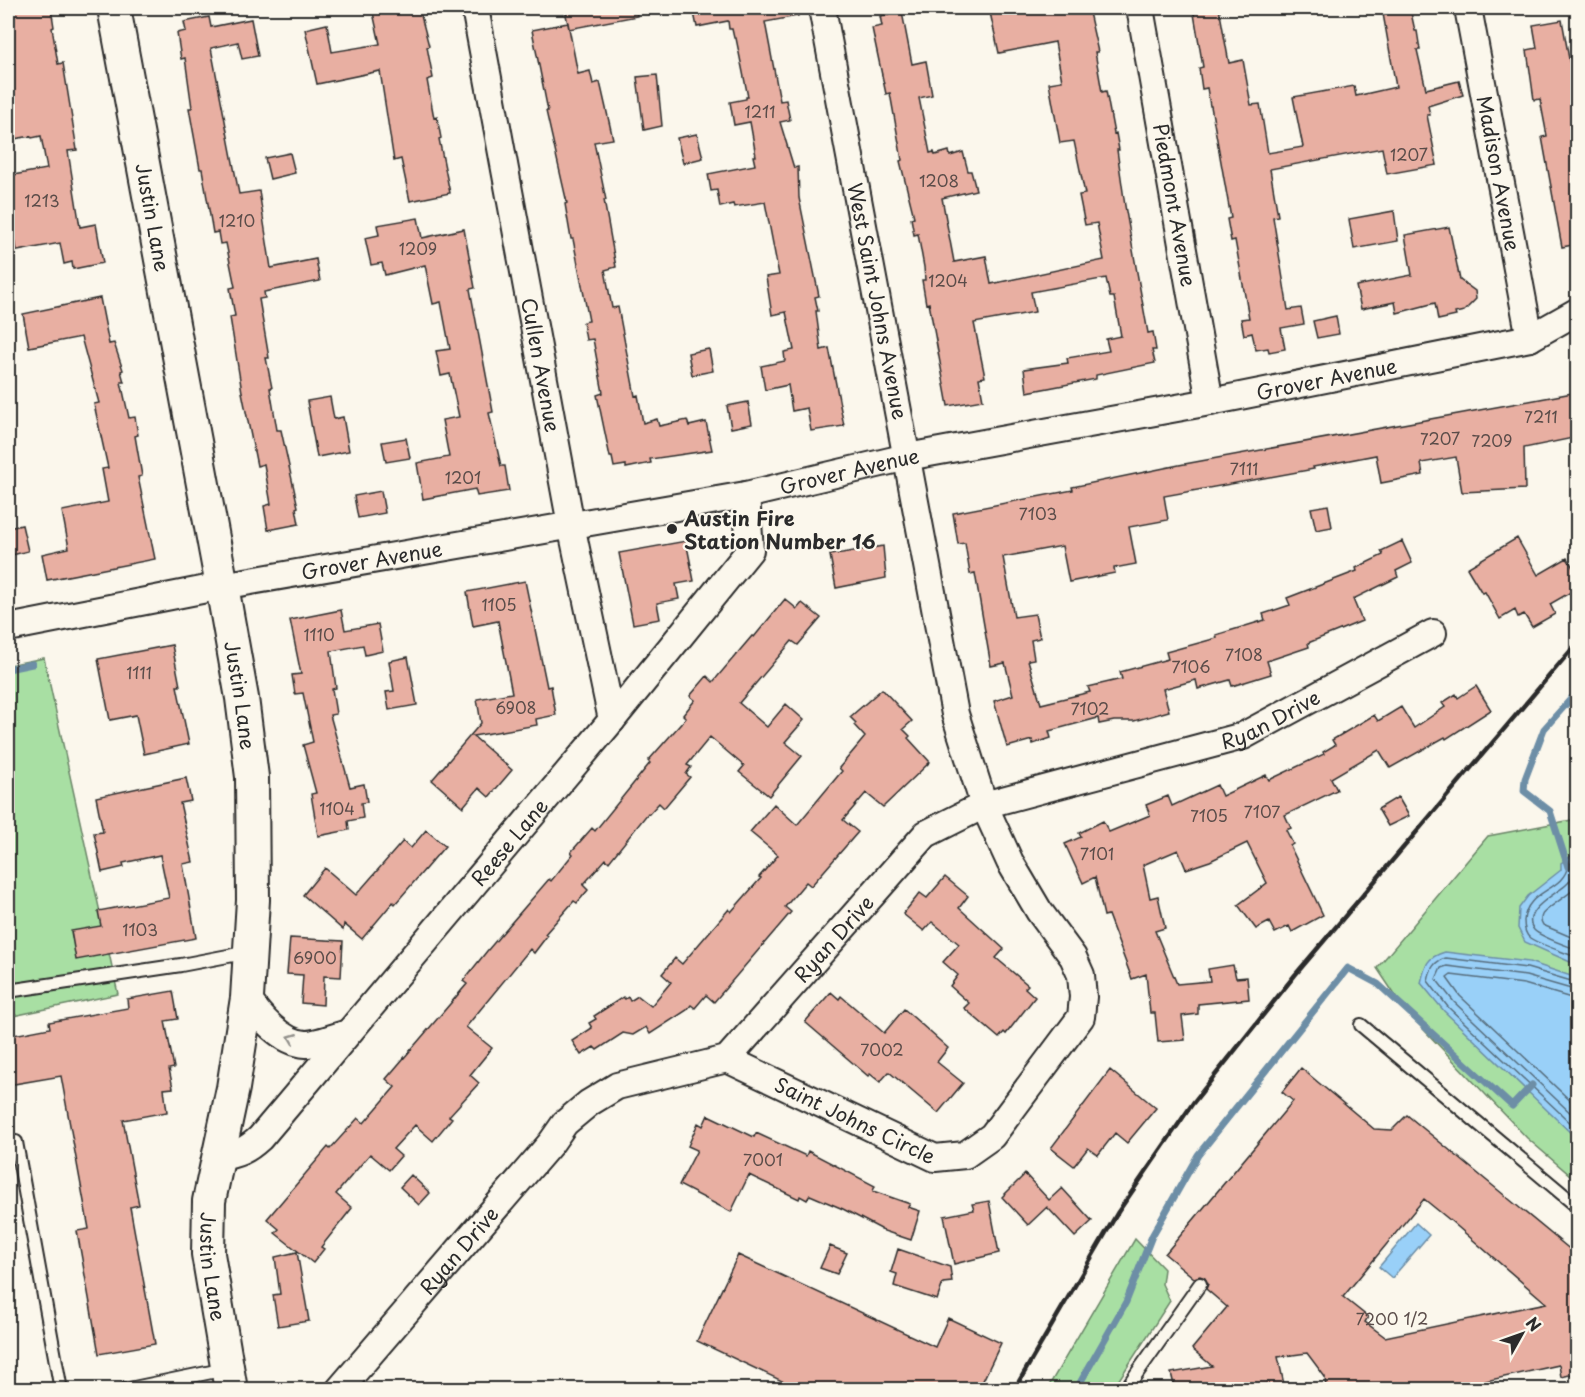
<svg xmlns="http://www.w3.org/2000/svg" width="1585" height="1397" font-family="'Playpen Sans',sans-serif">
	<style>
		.green { fill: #a8dfa3; stroke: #6a8567; stroke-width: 1.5 }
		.water { fill: #99d0f8; stroke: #6d8ea6; stroke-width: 1.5 }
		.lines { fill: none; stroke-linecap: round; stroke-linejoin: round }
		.shore { stroke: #576d7d; stroke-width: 1.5 }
		.stream { stroke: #6d8ea6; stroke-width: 7 }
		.building { fill: #e8afa2; stroke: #2b2b2b; stroke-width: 1.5; fill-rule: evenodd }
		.service-casing { stroke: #2b2b2b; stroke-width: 16 }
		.minor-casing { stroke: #2b2b2b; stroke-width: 30 }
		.tertiary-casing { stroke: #2b2b2b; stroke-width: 36 }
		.service { stroke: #fbf7ec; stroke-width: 12 }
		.minor { stroke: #fbf7ec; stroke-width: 26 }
		.tertiary { stroke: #fbf7ec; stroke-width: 32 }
		.rail { stroke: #2b2b2b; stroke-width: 4.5 }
		.oneway { stroke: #93918c }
		.poi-dot { fill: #2b2b2b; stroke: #fbf7ec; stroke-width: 2 }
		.labels { text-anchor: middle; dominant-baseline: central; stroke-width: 4.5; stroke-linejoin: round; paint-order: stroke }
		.number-label { font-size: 16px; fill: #5a4c49 }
		.street-label { font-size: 20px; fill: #2b2b2b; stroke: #fbf7ec }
		.poi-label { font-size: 20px; font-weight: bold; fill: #2b2b2b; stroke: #fbf7ec; text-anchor: start }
	</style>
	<rect width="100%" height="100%" fill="#fbf7ec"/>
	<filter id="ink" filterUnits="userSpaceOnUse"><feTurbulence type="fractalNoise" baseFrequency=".0167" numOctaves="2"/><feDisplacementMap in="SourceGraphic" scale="12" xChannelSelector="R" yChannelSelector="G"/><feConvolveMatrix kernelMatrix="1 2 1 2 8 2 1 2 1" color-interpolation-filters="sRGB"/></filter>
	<g filter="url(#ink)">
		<!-- green -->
		<path class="green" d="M44 658 118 994 8 1017V665Z
			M1577 819V1181L1527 1138 1405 1010 1377 968 1488 836Z
			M1135 1239 1164 1269 1162 1284 1170 1301 1113 1389H1047Z"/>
		<!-- water -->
		<path class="water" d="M1577 852V965L1525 942 1518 928 1519 908 1528 896 1561 870V863Z
			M1445 952 1529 962 1577 978V1139L1444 1011 1421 983C1425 965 1427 957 1445 952Z
			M1416 1223 1429 1235 1392 1278 1379 1267Z"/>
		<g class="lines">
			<!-- shore -->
			<path class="shore" d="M1578 860 1568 865C1564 892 1526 889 1524 921 1524 926 1525 934 1530 938 1538 944 1567 953 1578 958
				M1578 869C1574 874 1571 880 1567 884 1557 894 1519 911 1534 930 1540 937 1568 946 1578 950
				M1578 886C1571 893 1543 911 1542 915 1540 920 1541 921 1543 925L1578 940
				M1578 983 1527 968 1446 958C1434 961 1430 969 1428 981L1448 1007 1578 1130
				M1578 991 1526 976 1447 966 1441 968 1436 979 1454 1002 1578 1120
				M1578 1000 1524 984 1451 975 1447 978 1460 996 1578 1108"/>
			<!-- stream -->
			<path class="stream" d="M8 669 32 664
				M1568 867 1550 811 1524 791 1525 779 1544 729 1578 691
				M1076 1390 1126 1302 1152 1236 1198 1155 1348 968 1378 984 1512 1106 1532 1085"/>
		</g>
		<!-- building -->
		<path class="building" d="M8 8H51L54 27 52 28 58 64 63 63 77 150 68 151 80 227 96 224 103 263 73 269 72 262 64 264 60 243 17 251 8 194V176L47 169 41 136 32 138 31 136 8 140V55L12 54 8 28Z
			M372 8H419L429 46 427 47 433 78 427 80 434 118 437 117 441 138 439 139 450 193 410 201 401 159 394 161 380 71 317 84 305 29 327 24 332 52 380 44Z
			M576 8H636L637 16 569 29 565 10Z
			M693 8H797L798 16 765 22 780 101 786 100 790 120 780 122 794 168 798 167 799 198 819 296 815 297 818 311H816L821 350 829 348 844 426 811 431 807 408 792 411 788 385 765 390 761 366 785 361 784 352 794 350 786 312 772 315 766 277 779 275 765 202 734 207 733 204 720 207 717 190 711 191 708 174 755 165 753 156H756L750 122 734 125 730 102 746 99V97H748L736 38H734L732 29H729L728 21 697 27Z
			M989 8H1088L1098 52H1095L1102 92 1106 91 1114 134 1116 133 1119 150H1117L1125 206 1148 333 1153 332 1156 350H1152L1155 363 1096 375V379L1027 392 1024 369 1068 363 1067 358 1109 351 1106 339 1121 336 1114 297H1110L1106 278 1031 292 1035 312 974 323 985 377 979 378 983 400 948 406 929 303 926 304 922 280H925L924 267 918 234 914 235 911 218 914 217 900 161 902 160 890 93 886 94 872 28 882 26 880 16 902 12 912 64 926 61 932 95 919 98 930 153 934 152 935 155 949 151 950 156 963 152 968 171H971L976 190 942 198 954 262 986 256 991 284 1104 260 1097 223 1085 225 1079 195 1085 194 1074 141 1060 143 1049 83 1062 81 1055 42 999 53Z
			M1193 8H1219L1229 63 1243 60 1251 105 1260 104 1268 153 1303 147 1293 97 1354 86 1356 96 1396 87 1382 8H1410L1415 31H1417L1420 50H1417L1426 89 1459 81 1463 95 1428 106 1430 115H1427L1437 165 1387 174 1382 148 1270 169 1278 216 1273 217 1288 310 1301 308 1304 324 1281 328 1285 349 1269 352 1268 348 1256 350 1252 333 1244 335 1241 319 1249 318 1235 240 1231 241 1227 219 1231 218 1211 106H1210L1207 88 1202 89 1199 68 1203 67Z
			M209 17 211 27 251 19 258 56 242 59 238 42 211 48 239 194 259 191 271 268 316 259 320 281 264 292 265 298 259 299 269 358H266L272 388H270L277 430H281L298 507 296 508 299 524 268 530 264 506 271 504 264 464 257 466 242 392 230 317 235 316 230 288 235 287 226 243 220 244 218 232 213 233 202 169H200L189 108H192L185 58 181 59 177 33 186 31 184 22Z
			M1562 20 1573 81 1578 80V244L1562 247 1542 137 1547 136 1540 99 1534 100 1527 50 1537 48 1533 25Z
			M568 23 578 74 590 71 593 84 600 82 613 139 594 142 606 200H604L616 267 605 270 612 308 618 307 635 396 638 395 643 423 657 419 659 426 687 420 689 426 706 422 712 450 650 459 651 463 626 468V465L614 467 612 457H610L597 395 603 393 593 339 586 340 583 322 589 321 573 239H571L565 204 567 203 546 111H548L532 30Z
			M657 75 662 126 644 130 637 77Z
			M697 134 703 158 683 163 677 138Z
			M290 153 295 173 270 179 265 158Z
			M1394 211 1398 241 1354 249 1349 219Z
			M418 218 422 238 464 229 475 288 470 289 493 412 489 413 501 466H505L509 491 477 496 475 489 423 499 417 463 449 457 442 420 459 417 450 374 441 376 436 351 450 349 441 302 433 304 425 265 385 275 382 263 371 265 365 238 379 235 377 225Z
			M1449 227 1460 280 1475 291 1476 299 1464 311 1455 313 1456 316 1438 320 1435 303 1397 313 1395 302 1361 309 1356 286 1412 275 1405 235Z
			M100 298 109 344 114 343 123 370 121 371 124 382H121L129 418 135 417 138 435 135 436 142 476 138 477 155 559 47 580 42 554 69 548 62 511 108 502 102 469 108 468 94 404 99 403 81 337 29 347 23 314Z
			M1336 316 1339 334 1317 338 1313 321Z
			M709 349 713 371 692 375 688 353Z
			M1578 392V437L1524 448 1525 489 1462 492 1456 457 1421 463 1423 475 1381 483 1376 455 1313 467 1314 469 1164 496 1168 520 1129 527 1136 564 1114 568 1115 573 1069 582 1062 546 1003 557 1014 617 1035 614 1040 638 1031 640 1034 659 1028 660 1041 704 1090 692 1088 687 1122 679 1120 672 1168 659 1166 652 1217 638 1216 635 1265 620 1263 614 1290 605 1287 598 1357 571 1356 568 1383 555 1381 551 1402 541 1412 563 1396 571 1398 577 1353 599 1362 621 1308 643 1309 647 1267 661 1271 674 1232 686 1230 680 1198 689 1196 680 1163 689 1169 711 1134 721H1114L1099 724 1098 718 1049 731 1051 738 1033 744 1032 740 1007 747 994 701 1013 695 1005 663 991 666 975 573 970 574 965 543 958 544 953 513 1073 490 1072 487 1179 465Z
			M330 397 334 419 343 417 349 451 317 457 307 401Z
			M748 402 752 424 731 428 727 406Z
			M406 438 410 458 386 462 382 442Z
			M381 491 385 513 358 518 354 496Z
			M1328 505 1332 527 1316 530 1311 508Z
			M22 525 28 551 8 556V528Z
			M1517 538 1538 575 1567 558 1578 575V588L1550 604 1555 614 1532 627 1524 614 1518 617 1515 610 1500 619 1485 592 1482 593 1467 568Z
			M686 541 694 581 676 584 679 599 657 603 660 619 633 624 619 553Z
			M883 546 886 578 836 588 830 555Z
			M525 581 547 687 551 686 556 715 536 719 537 725 473 736 512 770 489 797 479 788 463 807 432 780 481 723 477 699 512 693 498 621 473 626 467 592Z
			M785 599 797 609 802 603 821 618 798 645 792 641 739 703 767 727 786 704 804 720 785 742 802 756 769 796 739 772 744 766 710 737 687 765 691 767 686 774 690 777 664 808 659 803 649 814 648 813 609 862 606 859 583 885 588 890 577 903 574 901 545 934 547 936 534 953 530 949 466 1027 492 1048 470 1075 479 1083 449 1116 452 1118 433 1141 415 1125 393 1149 401 1156 389 1170 370 1154 336 1194 352 1208 321 1247 324 1249 313 1263 275 1233 279 1229 267 1219 328 1147 330 1149 358 1118 364 1123 395 1087 386 1079 467 984 463 981 487 951 549 879 551 881 573 854 571 852 592 828 595 831 650 763 648 761 686 718 683 715 695 700 690 696 707 676 713 682 752 636 754 637Z
			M341 610 345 630 378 624 383 651 365 655 363 645 331 651 336 688 332 689 336 714 330 715 350 787 364 784 367 802 361 803 363 818 348 821 349 830 318 836 311 794 316 793 303 745 313 742 303 693 295 694 292 675 301 674 290 620Z
			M172 645 180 686H177L189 744 144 754 136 715 110 720 98 659Z
			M408 657 417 705 389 710 386 692 394 691 389 661Z
			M1476 686 1491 710 1446 739 1445 737 1390 768 1379 750 1331 778 1337 790 1285 815 1291 828 1286 830 1293 844 1290 846 1323 915 1292 932 1289 926 1275 933 1269 922 1256 929 1238 905 1267 883 1247 843 1210 861 1186 869 1178 850 1143 865 1150 898 1158 896 1165 928 1155 931 1177 984 1210 981 1208 969 1233 965 1236 978 1247 977 1249 999 1198 1004V1014L1182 1016 1185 1040 1158 1042 1155 1013H1150L1146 974 1132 979 1108 915 1104 916 1095 877 1083 883 1065 844 1081 837 1079 833 1103 821 1109 832 1150 815 1146 805 1168 796 1172 806 1217 785 1222 796 1266 775 1269 780 1324 754 1323 752 1335 745 1332 740 1374 715 1378 721 1401 707 1414 728 1445 707 1442 703 1456 694 1458 698Z
			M882 689 912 721 903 729 910 736 908 738 930 762 883 807 866 793 843 820 858 832 811 886 806 882 785 907 791 912 714 1002 706 995 695 1008 691 1005 687 1010 650 1034 646 1027 633 1035 623 1033 597 1050 594 1047 581 1055 572 1041 592 1028 589 1023 596 1019 594 1016 623 997 625 999 628 997 630 1001 638 996 651 1006 671 982 662 974 675 958 682 964 729 909 731 912 761 878 759 877 778 855 750 832 774 804 797 825 842 771 839 768 865 737 854 725 856 723 850 717Z
			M186 778 191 801 180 803 193 862 183 864 196 938 76 960 71 931 101 926 98 911 169 898 160 855 123 863 124 867 102 872 94 833 103 832 96 797Z
			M1398 797 1409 816 1388 826 1378 809Z
			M426 830 445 846 395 904 393 902 362 939 344 924 343 930 303 895 325 868 356 895 403 841 411 848Z
			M945 877 968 896 959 908 1004 949 996 958 1028 985 1025 988 1035 997 1006 1034 1004 1032 999 1038 964 1008 969 1003 950 986 958 975 943 962 959 944 932 922 924 931 903 914 920 893 927 898Z
			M290 938 343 941 341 977 324 976 323 1005 301 1003 303 975 287 974Z
			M173 991 178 1019 165 1021 174 1068 169 1069 173 1088 164 1089 167 1112 123 1120 139 1205 130 1207 155 1344 99 1354 77 1231 89 1229 61 1076 8 1085V1036L50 1028 49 1022 128 1008 127 999Z
			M831 992 839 999 841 996 884 1033 904 1009 948 1048 937 1062 963 1083 938 1113 889 1072 880 1082 870 1074 868 1076 805 1022Z
			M1301 1068 1374 1129 1392 1130 1407 1115 1578 1256V1373L1561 1377 1559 1365 1449 1389H1326L1325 1377 1307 1353 1278 1357 1285 1389H1175L1171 1373 1212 1366 1192 1349 1227 1307 1206 1289 1208 1284 1205 1278 1200 1276 1194 1278 1165 1254 1293 1101 1282 1092ZM1424 1199 1451 1221 1546 1303 1385 1337 1365 1322 1368 1317 1343 1297Z
			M1110 1070 1156 1108 1127 1143 1115 1133 1098 1155 1088 1148 1074 1166 1051 1148Z
			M708 1115 754 1137 756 1133 806 1156 808 1151 875 1186 873 1191 910 1204 908 1207 920 1211 911 1240 881 1230V1229L843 1209 810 1195 807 1200 800 1196 799 1199 749 1175 731 1212 679 1185 697 1150 688 1146 698 1123 703 1126Z
			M1025 1174 1049 1200 1062 1188 1092 1221 1075 1237 1047 1207 1028 1225 1002 1197Z
			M411 1175 430 1193 419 1205 400 1187Z
			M989 1201 999 1253 954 1264 944 1216 974 1210 972 1204Z
			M830 1246 847 1253 837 1274 820 1268Z
			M898 1249 950 1267 952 1282 943 1283 937 1300 894 1286 897 1274 891 1272Z
			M297 1252 309 1321 278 1326 273 1295 280 1294 275 1257Z
			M738 1255 935 1347 948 1318 1001 1343 979 1389H799L697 1341Z"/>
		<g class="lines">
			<!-- service casing -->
			<g class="service-casing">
				<path id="service" d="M8 991 181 965 249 952
					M1361 1025 1578 1207
					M8 1143 16 1142 61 1390
					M124 1390 226 1369
					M1125 1390 1200 1284"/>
			</g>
			<!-- minor casing -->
			<g class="minor-casing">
				<g id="minor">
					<path id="s1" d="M475 8 571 525 612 720"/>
					<path id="s2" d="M1140 8 1210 402"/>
					<path id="s3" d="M1468 8 1530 338"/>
					<path id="s4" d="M8 628 222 586 746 495 907 457 1210 402 1530 338 1578 311"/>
					<path d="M247 998C259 1016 282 1043 306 1044 317 1044 337 1036 348 1033"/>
					<path id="s5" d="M727 1059 935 1158 965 1155 992 1136 1081 1017 1083 997 1081 975 1073 957 1039 911 1010 862 984 805 955 714 822 8"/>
					<path id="s6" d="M218 1157C237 1155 247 1150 260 1138L612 720 750 550 746 495"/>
					<path id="s7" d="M339 1390 551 1143 565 1123 589 1103 617 1086 727 1059 926 834 984 805 1243 736 1433 633"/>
				</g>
			</g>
			<!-- tertiary casing -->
			<g class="tertiary-casing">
				<g id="tertiary">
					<path id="s8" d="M114 8 222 586 242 698 252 777 253 900 247 998 233 1088 209 1201 208 1254 231 1390"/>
				</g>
			</g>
			<!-- service -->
			<use href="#service" class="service"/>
			<!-- minor -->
			<use href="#minor" class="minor"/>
			<!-- tertiary -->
			<use href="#tertiary" class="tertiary"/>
			<!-- rail -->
			<path class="rail" d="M1014 1390 1118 1212 1193 1103 1295 975 1578 642"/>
		</g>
		<!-- one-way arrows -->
		<defs><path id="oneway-chevron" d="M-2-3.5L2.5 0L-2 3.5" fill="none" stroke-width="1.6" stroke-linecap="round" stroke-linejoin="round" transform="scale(1.5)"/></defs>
		<use class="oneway" href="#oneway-chevron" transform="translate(292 1038) rotate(-158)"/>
	</g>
	<!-- markers -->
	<circle class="poi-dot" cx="672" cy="529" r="6"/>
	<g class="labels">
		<!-- number labels -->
		<g class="number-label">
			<text x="760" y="111">1211</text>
			<text x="1409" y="154">1207</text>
			<text x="939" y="180">1208</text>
			<text x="42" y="200">1213</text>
			<text x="237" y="220">1210</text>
			<text x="418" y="248">1209</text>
			<text x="948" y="280">1204</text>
			<text x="1541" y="416">7211</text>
			<text x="1440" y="438">7207</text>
			<text x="1492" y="440">7209</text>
			<text x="1244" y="468">7111</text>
			<text x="463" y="477">1201</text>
			<text x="1038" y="513">7103</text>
			<text x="499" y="604">1105</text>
			<text x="319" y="634">1110</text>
			<text x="1244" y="654">7108</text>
			<text x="1191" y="666">7106</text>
			<text x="139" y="672">1111</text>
			<text x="516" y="707">6908</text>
			<text x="1090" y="708">7102</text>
			<text x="337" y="808">1104</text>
			<text x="1262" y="811">7107</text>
			<text x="1209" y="815">7105</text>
			<text x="1097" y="853">7101</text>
			<text x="140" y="929">1103</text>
			<text x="315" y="957">6900</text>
			<text x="882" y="1049">7002</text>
			<text x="763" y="1159">7001</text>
			<text x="1392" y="1318">7200 1/2</text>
		</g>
		<!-- street labels -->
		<g class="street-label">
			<text stroke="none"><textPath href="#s3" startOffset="168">Madison Avenue</textPath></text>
			<text stroke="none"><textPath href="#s2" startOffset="200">Piedmont Avenue</textPath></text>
			<text stroke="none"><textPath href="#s8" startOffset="213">Justin Lane</textPath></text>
			<text transform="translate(878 301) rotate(79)">West Saint Johns Avenue</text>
			<text stroke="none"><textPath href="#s1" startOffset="363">Cullen Avenue</textPath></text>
			<text stroke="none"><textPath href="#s4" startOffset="1342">Grover Avenue</textPath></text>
			<text stroke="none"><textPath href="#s4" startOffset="856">Grover Avenue</textPath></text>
			<text stroke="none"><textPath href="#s4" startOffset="370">Grover Avenue</textPath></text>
			<text stroke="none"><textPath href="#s8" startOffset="699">Justin Lane</textPath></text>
			<text stroke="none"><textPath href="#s7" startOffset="1192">Ryan Drive</textPath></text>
			<text stroke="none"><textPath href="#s6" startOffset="434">Reese Lane</textPath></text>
			<text stroke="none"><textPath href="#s7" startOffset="688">Ryan Drive</textPath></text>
			<text stroke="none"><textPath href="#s5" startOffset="142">Saint Johns Circle</textPath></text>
			<text stroke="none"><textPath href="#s7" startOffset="184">Ryan Drive</textPath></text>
			<text stroke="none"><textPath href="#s8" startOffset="1275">Justin Lane</textPath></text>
		</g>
		<!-- poi labels -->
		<g class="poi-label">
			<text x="684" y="518">Austin Fire<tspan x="684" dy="23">Station Number 16</tspan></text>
		</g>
	</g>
	<!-- margin -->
	<rect width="1585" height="1397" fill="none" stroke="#fbf7ec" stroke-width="30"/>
	<rect x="15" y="15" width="1555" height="1367" fill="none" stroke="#2b2b2b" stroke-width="2" filter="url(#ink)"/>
	<!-- north arrow -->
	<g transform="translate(1522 1334) rotate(50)" stroke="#fbf7ec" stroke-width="4.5" paint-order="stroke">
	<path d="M0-4.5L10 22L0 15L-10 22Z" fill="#2b2b2b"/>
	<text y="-9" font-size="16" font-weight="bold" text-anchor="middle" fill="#2b2b2b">N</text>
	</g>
</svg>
